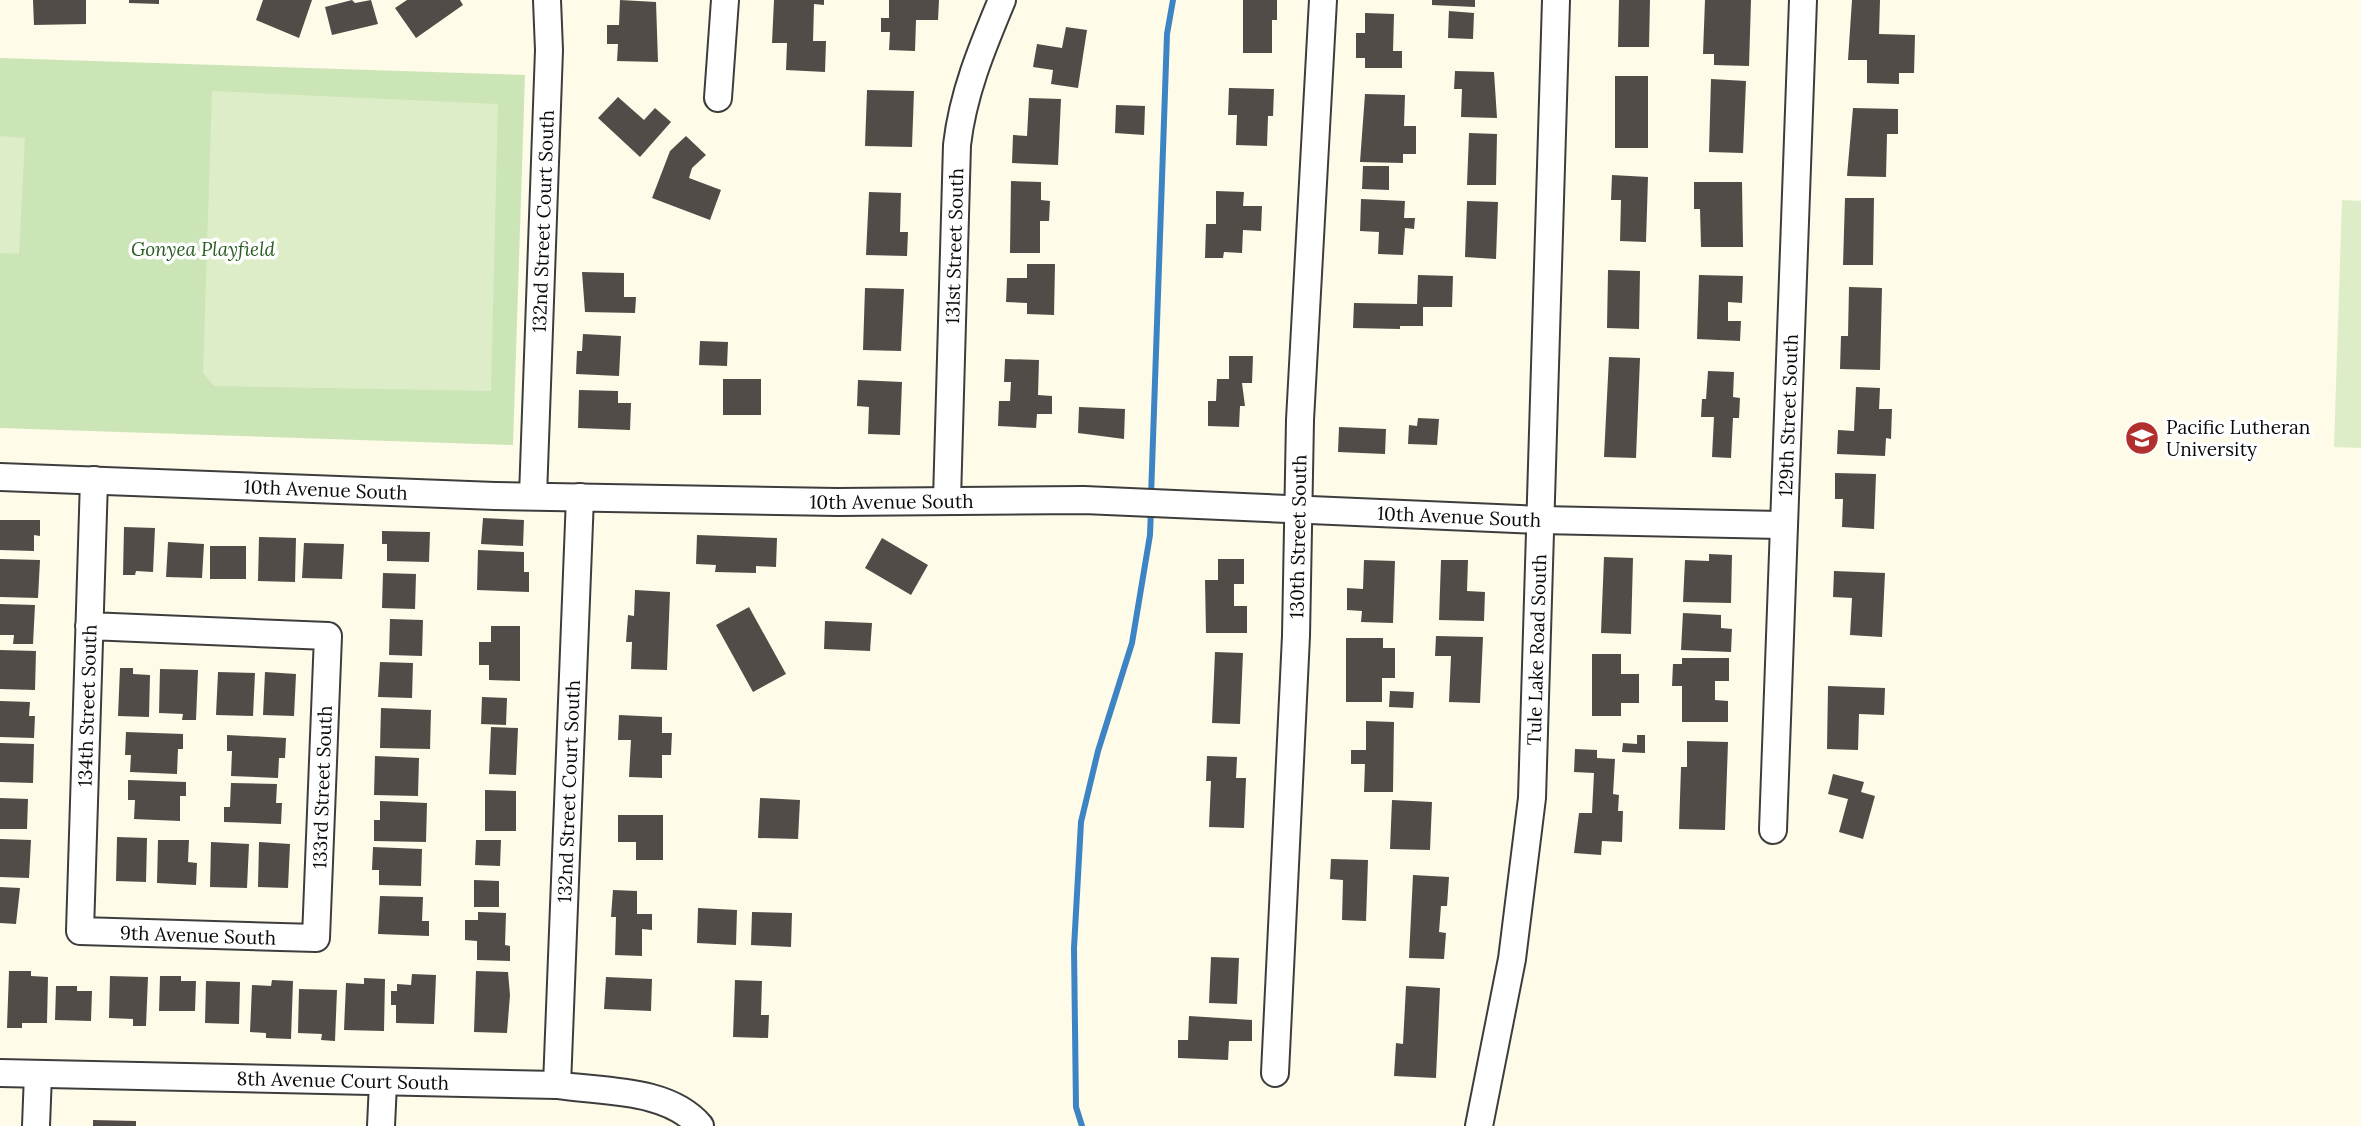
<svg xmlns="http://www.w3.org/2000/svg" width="2361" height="1126" font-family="Lora,serif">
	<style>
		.green { fill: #cbe5b6 }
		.pitch { fill: #ddedc7 }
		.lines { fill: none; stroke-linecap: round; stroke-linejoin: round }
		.stream { stroke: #3d84c4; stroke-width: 6 }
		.building { fill: #524c48 }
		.minor-casing { stroke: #3d3d3d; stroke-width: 30 }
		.minor { stroke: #fff; stroke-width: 26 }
		.labels { text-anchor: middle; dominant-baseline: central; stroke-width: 7; stroke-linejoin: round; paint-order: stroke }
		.street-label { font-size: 19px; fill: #0a0a0a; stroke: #fff }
		.park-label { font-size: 19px; font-style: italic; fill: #285d20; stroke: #fff }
		.poi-label { font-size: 19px; fill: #0a0a0a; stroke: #fff; text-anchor: start }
	</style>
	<rect width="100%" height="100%" fill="#fefbe9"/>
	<!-- green -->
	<path class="green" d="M0 58 525 75 513 445 0 428Z"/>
	<!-- pitch -->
	<path class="pitch" d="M212 91 498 104 491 391 214 386 203 373Z
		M0 136 25 138 19 254 0 253Z
		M2342 200 2361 201V448L2334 447Z"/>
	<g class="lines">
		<!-- stream -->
		<path class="stream" d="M1151 497 1167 34 1173 0
			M1082 1126 1076 1107 1074 948 1081 822 1098 751 1132 643 1150 535 1151 508"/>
	</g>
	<!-- building -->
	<path class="building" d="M33 0H86V24L34 25Z
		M129 0H159V4L129 3Z
		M263 0H312L299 38 256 20Z
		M352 0 355 3 371 0 378 24 332 35 325 7Z
		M407 0H460L463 5 416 38 395 8Z
		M620 0 656 2 658 62 617 61 618 44H607V25H619Z
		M774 0H824V5L814 4 813 41H826L825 72 786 70 787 43H772Z
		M889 0H939L938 20H916L915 51 889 50 890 32H881V18H889Z
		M1243 0H1277V20H1272V53H1243Z
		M1432 0H1475V7L1432 5Z
		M1619 0H1650L1649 47H1618Z
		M1705 0H1751L1749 66 1714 65V54H1703Z
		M1852 0H1880L1879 34 1915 35 1914 73H1899V84L1867 83V60H1848Z
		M1449 11 1474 13 1473 39 1448 38Z
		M1365 13 1394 14 1393 51H1402V68H1365V58H1356V33H1365Z
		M1066 27 1087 30 1078 88 1051 84 1053 70 1033 67 1037 44 1062 48Z
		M1455 71 1494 72 1497 118 1461 117 1462 89H1454Z
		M1615 76H1648V148H1615Z
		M1711 79 1746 81 1743 153 1709 152Z
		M1229 88 1274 89 1273 116H1268L1267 146 1236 145 1237 115H1228Z
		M867 90 914 91 912 147 865 146Z
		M1365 94 1405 95 1404 126H1416V154H1403V163L1360 162Z
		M618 97 644 120 655 108 671 122 640 157 598 118Z
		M1029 98 1061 99 1058 165 1012 163 1013 135 1027 136Z
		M1116 105 1145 106 1144 135 1115 133Z
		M1853 108 1898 109V134H1887L1886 177 1847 176Z
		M1469 133 1497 134 1496 185H1467Z
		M686 136 706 155 692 168 689 178 721 190 710 220 652 198 670 151Z
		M1363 166H1389V190L1362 189Z
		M1612 175 1648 177 1646 242 1620 241 1621 200H1611Z
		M1011 181 1041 182V200L1050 201 1049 221H1040V253H1010Z
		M1694 182H1742L1743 247H1701L1700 209H1694Z
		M1216 191 1244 192 1243 206H1262L1261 231 1243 230 1242 253 1224 252 1223 258H1205L1206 224H1216Z
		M869 192 901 193 900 232H908L907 256 866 255Z
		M1845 198H1874L1873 265H1843Z
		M1361 199 1405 201 1404 218H1415L1414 229 1405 228 1403 255 1378 254 1379 232 1360 231Z
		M1467 201 1498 202 1496 259 1465 257Z
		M1027 264H1055L1054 315 1027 314V303L1006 302 1007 278H1027Z
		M1608 270 1640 271 1639 329 1607 328Z
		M582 272 624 273V297H636L635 313 585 312Z
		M1418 275 1453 276 1452 307H1423V326H1400V329L1353 328 1354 303 1417 304Z
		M1699 275 1743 276 1742 303 1728 302V321H1741L1740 341 1697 339Z
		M1849 287 1882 288 1880 370 1840 369 1841 336H1848Z
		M865 288 904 289 901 351 863 350Z
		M583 334 621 336 619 376 576 374 577 351H582Z
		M700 341 728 342 727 366 699 365Z
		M1229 356H1253L1252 383H1242L1245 406H1240L1239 427 1208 426V401H1216L1217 379H1229Z
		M1609 357 1640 358 1636 458 1604 457Z
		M1005 359 1039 360 1038 395 1052 396V414H1037L1036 428 998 426 999 401H1010L1011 382H1004Z
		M1708 371 1734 372 1733 397 1740 398 1739 418H1733L1731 458 1712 457 1714 417H1701L1702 399H1706Z
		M723 379H761V415H723Z
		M858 380 902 382 900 435 868 434 869 407 857 406Z
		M1856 387 1880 388 1879 409H1892L1891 439 1886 438 1885 456 1837 454 1838 430 1854 431Z
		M579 390 618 391V403H631L630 430 578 428Z
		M1079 407 1125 409 1124 439 1078 433Z
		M1418 418 1439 419 1437 445 1408 444 1409 425 1417 426Z
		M1339 427 1386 429 1385 454 1338 452Z
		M1835 473 1876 474 1874 529 1842 527 1843 499H1835Z
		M483 518 524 520 523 546 481 544Z
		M0 520H40V536L34 535V551L0 550Z
		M124 527 155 528 153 572 136 571 135 575H123Z
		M382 531 430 532 429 562 387 561V544H382Z
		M697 535 777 538 776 567 756 566V573L715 572 716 565 696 564Z
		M259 537 296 538 295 582 258 581Z
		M882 538 928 565 911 595 865 568Z
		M168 542 204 544 202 578 166 577Z
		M304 543 344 544 342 579 302 578Z
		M210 546H246V579H210Z
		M478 550 524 552V572H529V592L477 590Z
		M1709 554 1732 555 1731 603 1683 602 1685 560 1709 561Z
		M1604 557 1633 558 1631 634 1601 633Z
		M0 559 40 560 38 598 0 597Z
		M1218 559H1244V584H1234V606H1247V633H1206L1205 580H1218Z
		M1364 560 1395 561 1393 623 1361 622 1362 611 1347 610V588L1363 589Z
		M1441 560H1468L1467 591 1485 592 1484 621 1439 620Z
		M1834 571 1885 573 1882 637 1850 635 1852 598 1833 597Z
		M383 573 416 574 415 609 382 608Z
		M635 590 670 592 667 670 631 669 632 642H626L628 615 634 616Z
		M0 604 35 605 33 644H13L14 635H0Z
		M749 607 786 674 753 692 716 625Z
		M1683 613 1721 615V628L1732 629 1731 652 1681 650Z
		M390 619 423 620 422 656 389 655Z
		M825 621 872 623 870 651 824 649Z
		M491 626H520V681L489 680V665H479V642H491Z
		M1436 636 1483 637 1480 703 1449 702 1451 656H1435Z
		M1346 638H1383V648H1395V678H1382V702H1346Z
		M0 650 36 651 35 690 0 689Z
		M1215 652 1243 653 1240 724 1212 723Z
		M1592 654H1621V674H1639V703H1621V716H1592Z
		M1682 658H1729V681H1715V700L1728 701V722H1682V686H1672L1673 664H1682Z
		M380 662 413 663 412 698 378 697Z
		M120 668H133V674L150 675 149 717 118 716Z
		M160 669 198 670 196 720H182L183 714 159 713Z
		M218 672 255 673 253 716 216 715Z
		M265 672 296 674 294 716 263 715Z
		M1828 686 1885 688 1884 715 1859 714 1858 750 1827 749Z
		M1390 691 1414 692 1413 708 1389 707Z
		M482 697 507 698 506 725 481 724Z
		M0 701 30 702 29 716H35L34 738 0 737Z
		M381 708 431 710 430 749 380 748Z
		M619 715 662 717V733H672L671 755H662V778L629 777 631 740H618Z
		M1366 721 1394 722 1393 792H1364L1365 764H1351V750H1366Z
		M491 727 518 728 516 775 489 774Z
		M126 732 183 734V749H178L177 774 130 772 131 755H125Z
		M227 735 286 738 285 758H279L278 778 231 776 232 751H227Z
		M1637 735H1645V753L1622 752 1623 743 1637 744Z
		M1687 741 1728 742 1725 830 1679 829 1681 767H1687Z
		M0 743 34 744 33 783 0 782Z
		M1575 749 1597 750V758L1615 759 1613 794 1619 795 1618 811H1623L1622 842 1602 841 1601 855 1574 853 1579 813H1592L1594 773 1574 772Z
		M375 756 419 758 418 796 374 795Z
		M1207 756 1237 757 1236 778H1246L1244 828 1209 827 1211 781H1206Z
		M1833 774 1864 782 1861 792 1875 796 1863 839 1839 832 1848 799 1828 794Z
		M128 780 186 782V796H180V821L134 819 135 800H128Z
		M231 783 277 784 276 803H282L281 824 224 822V807H230Z
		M485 790 516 791V831H485Z
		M0 798 28 799 27 829H0Z
		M760 798 800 800 798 839 758 838Z
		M1392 800 1432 802 1430 850 1390 849Z
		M380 801 427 803 426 842 374 841V820H380Z
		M618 815H663V860H636V842H618Z
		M117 837 147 838 146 882 116 881Z
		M0 839 31 840 29 878 0 877Z
		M158 840H189L188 862 197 863 196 885 157 883Z
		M476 840H501L500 866 475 865Z
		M211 842 249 844 247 888 210 887Z
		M259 842 290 844 288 888 258 887Z
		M373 847 422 849 421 886 379 885V870H372Z
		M1331 859 1368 860 1366 921 1342 920 1343 880 1330 879Z
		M1413 875 1449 877 1447 906H1441L1439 932 1446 933 1444 959 1409 958Z
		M474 880 499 881V907H474Z
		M0 887 20 888 16 924 0 923Z
		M613 890 637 891V914H652V930L642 929V956L615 955 616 917H611Z
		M380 896 423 897 422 921H429V936L378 934Z
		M698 908 737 910 736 945 697 943Z
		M478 912 506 913 505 945 510 946V961L477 960V941L465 940V920H478Z
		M752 912 792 913 791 947 751 945Z
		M1211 957 1239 958 1237 1004 1209 1003Z
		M9 971H31V976L48 977 47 1023H22V1028H7Z
		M476 971 508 972 510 995 507 1033 474 1032Z
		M412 974 436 975 434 1024 396 1023V1005H391V991H397V984L411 985Z
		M110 976 148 977 146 1026H133V1019L109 1018Z
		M160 976H181V981H196L195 1011H159Z
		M606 977 652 979 651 1011 604 1009Z
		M364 978 385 979 384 1031 344 1030 346 983 364 984Z
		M272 980 293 981 291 1039 266 1038V1033L250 1032 252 985 271 986Z
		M735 980 762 981 761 1015H769L768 1038 733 1037Z
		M206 981 240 982 239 1024 205 1023Z
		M56 986H77V991H92L91 1021 55 1020Z
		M1406 986 1440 988 1436 1078 1394 1076 1396 1043 1403 1044Z
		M299 989 337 990 335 1041 321 1040 322 1034 298 1033Z
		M1189 1016 1252 1020V1041H1229L1228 1060 1178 1058V1040H1188Z
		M93 1120 136 1121V1126H93Z"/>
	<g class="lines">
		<!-- minor casing -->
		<g class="minor-casing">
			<g id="minor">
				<path d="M718 98 725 0"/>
				<path id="s1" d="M0 477 495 496 837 502 1084 500 1540 520 1784 525"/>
				<path id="s2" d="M533 496 549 50 547 0"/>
				<path id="s3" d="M947 500 957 145C963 93 982 48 1002 0"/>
				<path id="s4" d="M89 626 328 636 316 938 80 931 94 480"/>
				<path id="s5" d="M1773 830 1803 0"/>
				<path id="s6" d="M0 1073 557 1085C601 1092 668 1088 700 1126"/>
				<path id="s7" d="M1275 1073 1296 636 1300 420 1323 0"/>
				<path id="s8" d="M557 1085 580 497"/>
				<path d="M36 1126 38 1074"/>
				<path d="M381 1126 383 1083"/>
				<path id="s9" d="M1479 1126 1512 959 1532 798 1556 0"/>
			</g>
		</g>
		<!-- minor -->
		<use href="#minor" class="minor"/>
	</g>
	<!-- icons -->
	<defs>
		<g id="university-disc" transform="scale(1.75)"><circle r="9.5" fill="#b12f2c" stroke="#fff"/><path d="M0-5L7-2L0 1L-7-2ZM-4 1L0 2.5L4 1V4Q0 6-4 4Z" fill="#fff"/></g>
	</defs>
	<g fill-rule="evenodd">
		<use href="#university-disc" x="2142" y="438"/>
	</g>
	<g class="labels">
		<!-- street labels -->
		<g class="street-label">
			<text stroke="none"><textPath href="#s2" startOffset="275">132nd Street Court South</textPath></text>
			<text stroke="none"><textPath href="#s3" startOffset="254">131st Street South</textPath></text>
			<text stroke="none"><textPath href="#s5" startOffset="415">129th Street South</textPath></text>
			<text stroke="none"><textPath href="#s1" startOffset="326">10th Avenue South</textPath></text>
			<text stroke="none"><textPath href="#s1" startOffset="892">10th Avenue South</textPath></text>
			<text stroke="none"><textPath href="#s1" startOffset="1460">10th Avenue South</textPath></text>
			<text stroke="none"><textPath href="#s7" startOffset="537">130th Street South</textPath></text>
			<text stroke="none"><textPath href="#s9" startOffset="481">Tule Lake Road South</textPath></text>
			<text stroke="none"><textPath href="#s4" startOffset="1003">134th Street South</textPath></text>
			<text transform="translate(322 787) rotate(-88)">133rd Street South</text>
			<text stroke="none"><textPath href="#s8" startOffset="294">132nd Street Court South</textPath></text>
			<text transform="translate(198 935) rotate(2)">9th Avenue South</text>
			<text stroke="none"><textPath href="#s6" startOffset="343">8th Avenue Court South</textPath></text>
		</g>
		<!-- park labels -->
		<g class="park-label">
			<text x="203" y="249">Gonyea Playfield</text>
		</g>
		<!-- poi labels -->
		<g class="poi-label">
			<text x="2166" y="427">Pacific Lutheran<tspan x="2166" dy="22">University</tspan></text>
		</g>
	</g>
</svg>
